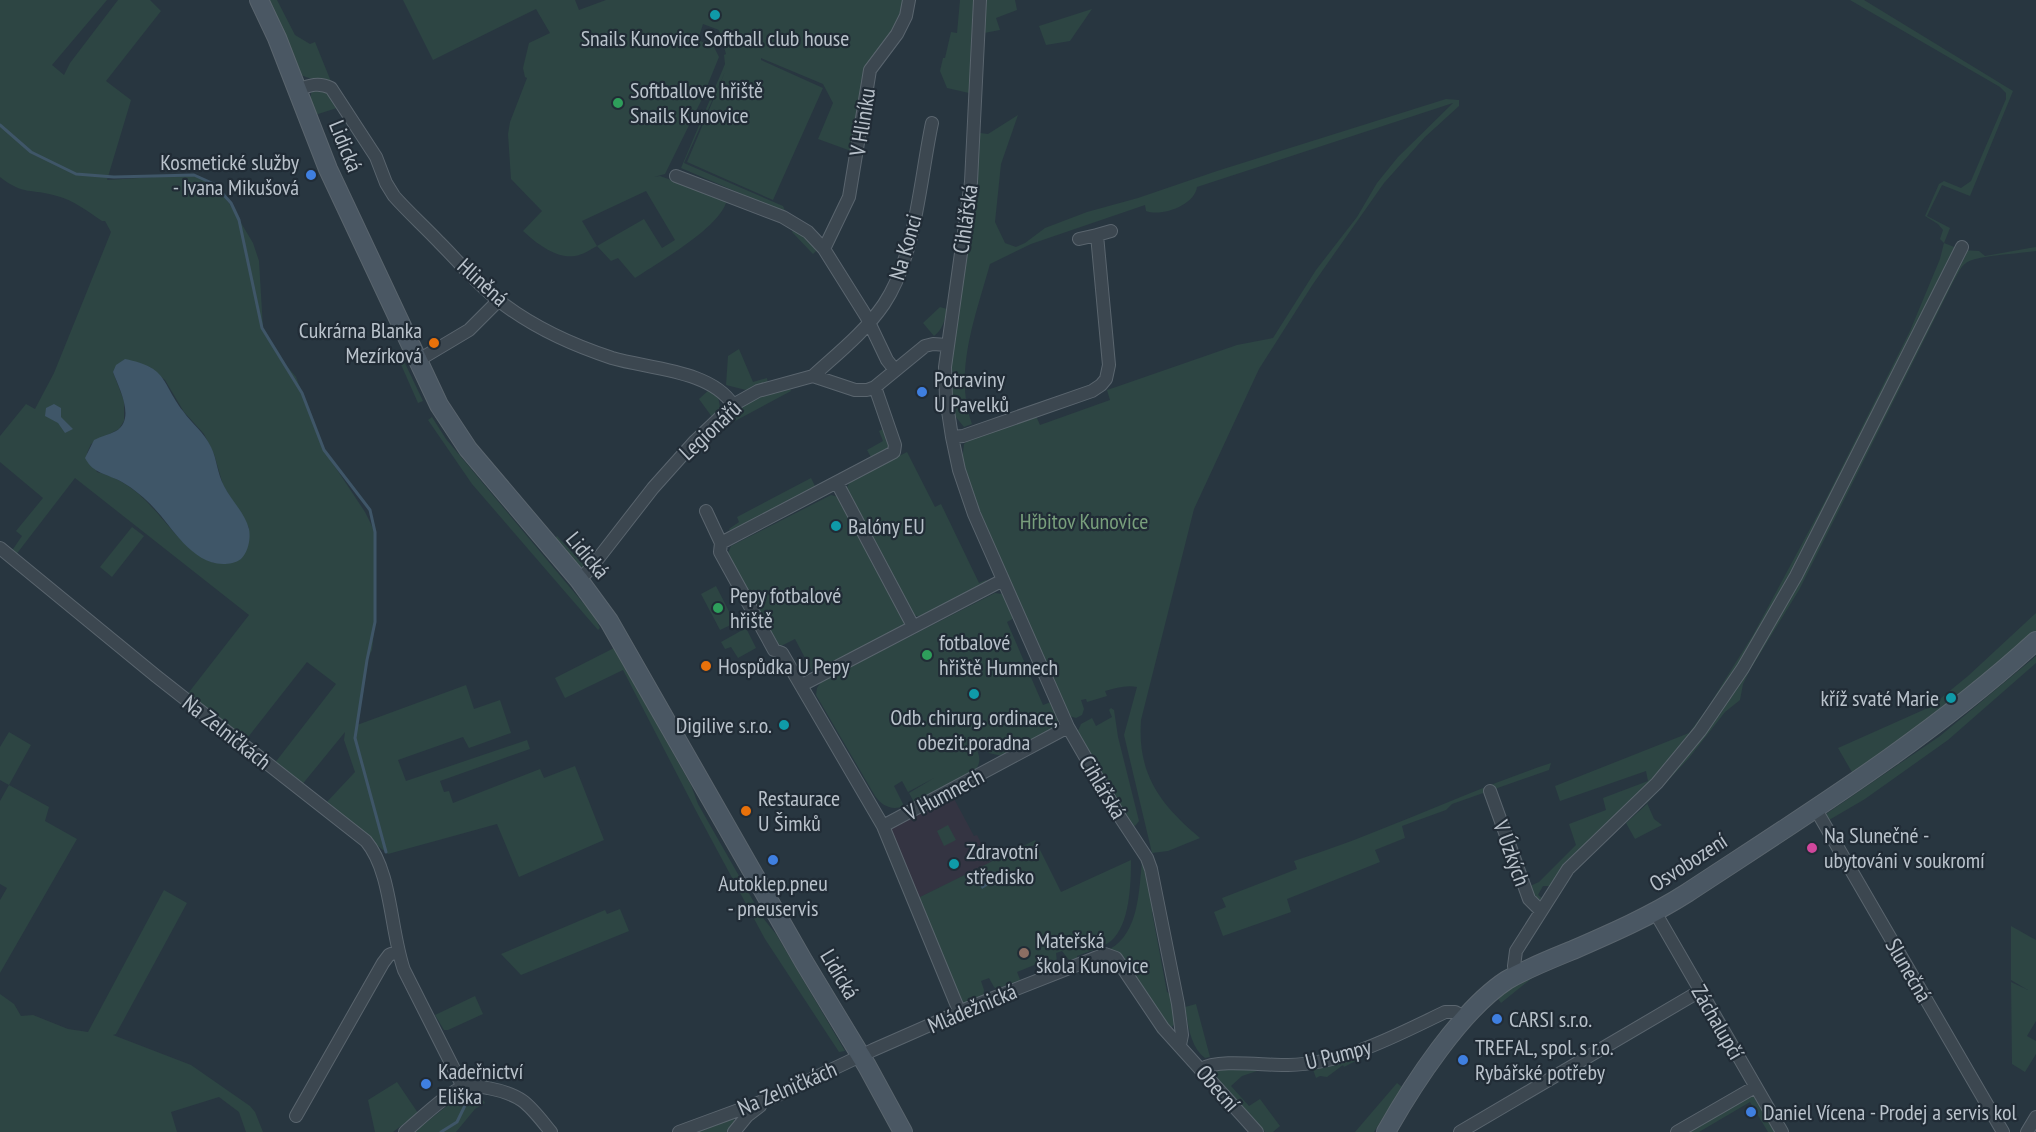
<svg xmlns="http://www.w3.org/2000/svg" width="2036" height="1132" font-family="'PT Sans Narrow',sans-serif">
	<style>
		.medical { fill: #343442 }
		.green { fill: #2d4543; fill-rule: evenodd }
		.water { fill: #3f5668 }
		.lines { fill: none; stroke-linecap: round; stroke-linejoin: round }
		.stream { stroke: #3f5668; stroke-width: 3 }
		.street-casing { stroke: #5a656e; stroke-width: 14 }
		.secondary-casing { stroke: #5a656e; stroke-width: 20 }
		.street { stroke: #3c4750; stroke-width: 12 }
		.secondary { stroke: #4a5763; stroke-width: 18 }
		.culture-dot { fill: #0f9aa8; stroke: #212c36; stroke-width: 2 }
		.leisure-dot { fill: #2e9e5b; stroke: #212c36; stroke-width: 2 }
		.shop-dot { fill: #3f7fe0; stroke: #212c36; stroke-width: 2 }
		.food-dot { fill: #e8710a; stroke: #212c36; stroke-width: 2 }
		.hotel-dot { fill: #d1479c; stroke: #212c36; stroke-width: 2 }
		.education-dot { fill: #8d6e63; stroke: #212c36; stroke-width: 2 }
		.labels { text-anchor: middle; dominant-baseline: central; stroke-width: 4.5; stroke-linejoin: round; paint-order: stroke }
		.poi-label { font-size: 22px; fill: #b9c2cb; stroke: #212c36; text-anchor: start }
		.street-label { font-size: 22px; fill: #b9c2cb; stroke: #212c36 }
		.park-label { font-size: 22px; fill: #789f7c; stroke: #212c36 }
	</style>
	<rect width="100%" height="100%" fill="#283640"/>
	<!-- medical -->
	<path class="medical" d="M952 795 974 836 977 835 991 863 918 898 888 828Z"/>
	<!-- green -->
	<path class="green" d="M0 0H107L52 65 64 75 70 63 118 0H150L161 11 106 81 131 100 107 180 186 175 198 177 212 183 229 203 253 243 259 261 263 328 276 353 296 377 324 450 365 512 375 532V622L372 650 367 660 363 694 357 725 466 685 474 709 500 700 511 733 469 748 463 737 398 760 406 781 527 740 530 749 440 781 444 792 449 791 453 803 540 769 544 778 575 766 604 840 519 877 497 824 388 854 325 804 355 772 344 740 345 732 301 786 274 764 336 684 307 662 245 741 186 696 249 615 75 478 15 556 11 552 22 536 16 531 43 498 0 462V436L26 404 35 409 54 373 111 232 105 221H102C87 211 75 201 57 196 31 188 24 196 0 177ZM148 366 165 380 184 412 204 434 214 454 223 485 249 528 214 563C165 542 156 487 97 472L87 453 91 444 119 429 124 421V401L113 372Z
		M266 0H277L295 35 310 44 315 42 332 84C320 79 308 80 298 73Z
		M403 0H575L579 10 606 0H904L899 20 888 41 875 54 851 151 818 139 833 103 823 84 761 58V60L823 88 773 200 687 162 725 72 684 163 783 206 786 213 681 168 725 64 724 55 726 54 719 30 703 24 698 40 714 47 719 57 701 101 665 174 654 177 660 176 727 200C721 227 659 262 635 278L618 258 611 261 597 246C590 250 582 255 575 256 556 259 536 243 523 231L542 211 511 179 508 134 510 122 527 78 525 77 523 68 529 43 550 33 536 9 433 60ZM646 191 675 240 662 248 644 219 597 246 582 221Z
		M960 0H975L969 93 947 88 940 71 943 58H945L951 32 957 33Z
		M986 0H1015L1017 10 996 18 1000 30 984 33Z
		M1850 0H1864L2013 91 1970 196 1942 185 1927 216 1950 228 1944 243 1962 250 1979 251 1985 256 2036 247V251C2021 254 1976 255 1966 263 1960 267 1957 276 1953 282L1799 590 1750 670 1743 684 1740 700 1725 712 1689 758 1647 803 1654 819 1662 825 1635 839 1626 823 1647 804 1640 795 1564 868 1550 886H1543L1538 895 1543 899 1535 900 1528 887 1539 882 1576 845 1569 824 1606 810 1603 798 1648 781 1646 771 1560 801 1555 786 1689 733 1708 707 1753 635 1825 501 1910 331 1940 259 1944 243 1940 239 1943 230 1938 224 1925 216 1939 184 1944 181 1961 188 1971 181 2006 99V93L2000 87Z
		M1092 9 1070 41 1046 45 1039 26Z
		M313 89 329 92 340 107 315 115C312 106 308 98 313 89Z
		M1446 99 1459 100V106L1425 137 1384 183 1313 284 1259 369 1194 509 1141 720C1137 775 1161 805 1200 838L1168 851 1152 853 1124 735 1137 687C1126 685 1116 688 1105 691L1107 696 1087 702 1086 699 1081 700 1084 709 1082 715 1076 718 1069 716 971 491 962 462 964 444 969 440 1036 416 1040 425 1110 400 1107 390 1116 387 1237 345 1273 338 1316 270 1357 217 1377 183 1398 157 1453 103 1197 187C1195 205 1162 217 1146 211L1145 205 1031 244 990 264C976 315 953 372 972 424L964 427 955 416 950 381 953 331 980 133 988 134 1018 115 1001 164 995 222 1005 243 1016 247 1025 243 1045 228 1087 212 1138 198 1217 171Z
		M794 228 818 249 813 254 792 232Z
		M940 307 947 309C945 320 943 329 934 336L923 323Z
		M739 349 753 382 767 378 768 384 746 390 726 385 728 356Z
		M403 359 423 401 418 403 399 360Z
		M789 387 791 391 722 428 701 442 736 408 762 395Z
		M710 389 718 396 720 407 712 417 699 399Z
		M432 417 446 439 594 616 600 628 598 630 472 484 428 420Z
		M885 428 891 447 872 459 867 450 883 441 879 431Z
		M907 452 935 507 941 504 979 583 986 580 987 582 984 583V585L920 617 911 614 846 490 850 481Z
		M811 478 817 490 731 532 729 529 739 522 737 517Z
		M831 495 838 497 906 622 904 627 814 675 795 639 777 648 728 553 731 546Z
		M132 527 144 536 112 577 100 567Z
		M557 536 585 566 584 567 580 568 553 540Z
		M716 586 735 623 720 630 701 594Z
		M995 593 1002 594 1014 618 1007 622 1043 705 1051 702 1059 723 1057 729 1006 757 989 753 979 742 974 745C981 756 982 764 972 774L915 804 909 793 934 778 908 792 902 781 894 786 904 806C892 811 882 806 875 796L816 695 817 688 821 682Z
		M2036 613V632L1980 683 1853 774 1838 748 1930 707 1968 676Z
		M746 628 756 648 738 658 731 647 725 649 721 642Z
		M614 648 691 785 698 804 763 918 776 934 845 1051 839 1052 765 939 695 809 623 670 565 698 555 678Z
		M2036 656V663L1948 740 1865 799 1829 820 1826 814 1940 736Z
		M1111 708 1114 710 1118 737 1139 821 1135 826 1132 825 1077 733 1081 724 1092 718 1096 726 1112 717 1109 710Z
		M9 732 31 745 9 785 49 807 45 821 77 839 0 973V900L7 888 0 884V801L9 785 0 780V747Z
		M1551 763 1549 770 1452 804 1446 810 1402 826 1405 838 1375 850 1380 862 1287 899 1291 912 1223 936 1214 912 1226 907 1222 898 1297 869 1294 861C1382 833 1464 792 1551 763Z
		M948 825 956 840 944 846 937 831Z
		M1035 840 1061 892 1131 860C1131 883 1130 925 1111 941 1102 948 1087 952 1077 956V959L1069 960 1062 951 1056 953 1057 962 1054 969 1049 959 1017 972 1021 982 999 991 994 987 989 978 981 981 984 990 983 997 964 1006 918 898Z
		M1142 861 1155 911 1152 912 1167 992 1172 996 1175 1023 1172 1027H1168L1117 954 1110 949C1139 933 1139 890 1142 861Z
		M164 890 187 903 116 1034 113 1035 191 1065 250 1106 255 1112 263 1132H246L239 1112 219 1097 171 1112 177 1132H0V994L14 1004 21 1016 33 1015 68 1029 88 1032Z
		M620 909 629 931 521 975 501 954 605 910 607 914Z
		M2011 926 2036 940V1021L2027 1036 2036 1041V1054L2025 1072 2012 1064 2011 982 2028 990 2011 980Z
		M1530 976 1532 978 1501 1003 1496 996Z
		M475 996 483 1014 448 1030H444L435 1015Z
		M1196 1004 1210 1057 1205 1058C1190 1047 1188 1024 1185 1007Z
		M1368 1051 1369 1054 1344 1067 1343 1065 1327 1077 1320 1076 1316 1078 1312 1067Z
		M1238 1067 1256 1069 1257 1071 1242 1076 1231 1086 1249 1106 1260 1099 1280 1126 1273 1132H1265L1213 1074 1216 1070Z
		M397 1082 418 1113 393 1132H375L368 1100Z
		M1397 1083 1402 1087 1374 1132H1355Z
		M473 1094H479L485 1103 475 1109 456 1132H414L452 1102 454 1104 463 1097Z
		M1750 1097H1755L1776 1132H1768L1750 1102 1699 1132H1687Z
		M732 1117 735 1122 728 1132H688Z"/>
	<!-- water -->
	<path class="water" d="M125 359C168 368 160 380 183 411 192 424 204 432 211 447 217 459 217 473 224 486 231 500 245 513 249 529 251 539 248 552 241 559 236 563 229 564 223 564 191 563 173 528 154 508 145 498 134 489 122 482 108 474 93 474 85 458L94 440C101 436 109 435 116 431 136 419 119 388 113 372L116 365Z
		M54 404 61 408V417L73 429 65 433 58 423 45 416 46 408Z
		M993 871 994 873 997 872 1000 878 982 889 977 879Z"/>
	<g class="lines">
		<!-- stream -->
		<path class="stream" d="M0 125 31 152 76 174 114 177 194 175 214 184 231 203 239 220 262 328 302 393 324 450 370 510 375 532V622L367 660 355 738 386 852
			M441 1132 457 1122 471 1093"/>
		<!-- street casing -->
		<g class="street-casing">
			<path id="street" d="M980 0 971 182 945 367 946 398 952 437 959 470 974 514 1068 727 1120 817 1147 858 1151 869 1178 1004 1182 1035 1180 1045
				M297 90C310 85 319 82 331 88L376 157 386 183 394 196C408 212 424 226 439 242 458 261 476 283 498 300 531 326 572 345 612 358 649 369 711 370 733 405
				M676 176 783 217 808 232 824 249 866 316 887 360 895 370
				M1079 239 1097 235
				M824 249 849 197 870 70 897 34 906 16 909 0
				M417 361 469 330 499 300
				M813 376C837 354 865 332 884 304 916 256 920 179 932 123
				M952 437 963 436 1092 391 1101 385 1106 379 1109 365 1097 235 1111 231
				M837 483 913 626
				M706 511 721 543 720 552 774 650 782 653 883 826 960 1013
				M721 543 894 452 895 445 875 387
				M0 548 156 676 366 841C392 872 390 930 404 970L463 1087
				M579 580 590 569 653 488 695 441 733 405 758 391 813 376 855 390H867L875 387 925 346 933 344 947 345
				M802 685 1003 580
				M1490 791 1529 899 1541 911
				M1815 808 2003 1132
				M883 826 1068 727
				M1655 912 1782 1132
				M1516 975 1514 966 1516 951 1568 869 1657 783 1700 731 1743 668 1796 576 1962 247
				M1201 1069C1219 1058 1266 1066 1288 1065 1344 1064 1395 1036 1445 1012H1455L1466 1018
				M296 1116 383 963 389 955 398 951
				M405 1132C419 1120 448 1092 465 1086 472 1084 481 1087 488 1088 524 1095 529 1105 551 1132
				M679 1132 774 1097 873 1050 973 1006 1105 954 1116 958 1163 1028 1257 1132
				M734 1132 747 1116 760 1106
				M1460 1132 1700 991
				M1677 1132 1755 1087
				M2027 1132 2036 1117"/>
		</g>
		<!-- secondary casing -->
		<g class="secondary-casing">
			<path id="secondary" d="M259 0 277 38 328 169 439 405 468 449 579 580 609 621 804 962 867 1066 903 1132
				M1386 1132C1413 1084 1461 1010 1507 980 1528 968 1551 959 1573 950 1612 933 1651 916 1687 893 1807 814 1930 738 2036 641"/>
		</g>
		<!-- street -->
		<use href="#street" class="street"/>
		<!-- secondary -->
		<use href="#secondary" class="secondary"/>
	</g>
	<!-- markers -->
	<g class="culture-dot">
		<circle cx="715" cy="15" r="6"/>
		<circle cx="836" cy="526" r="6"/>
		<circle cx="974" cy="694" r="6"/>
		<circle cx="1951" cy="698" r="6"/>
		<circle cx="784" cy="725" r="6"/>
		<circle cx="954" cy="864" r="6"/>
	</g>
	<g class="leisure-dot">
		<circle cx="618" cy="103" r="6"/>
		<circle cx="718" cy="608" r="6"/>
		<circle cx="927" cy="655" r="6"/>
	</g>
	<g class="shop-dot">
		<circle cx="311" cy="175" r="6"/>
		<circle cx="922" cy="392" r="6"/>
		<circle cx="773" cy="860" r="6"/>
		<circle cx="1497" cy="1019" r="6"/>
		<circle cx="1463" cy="1060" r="6"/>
		<circle cx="426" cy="1084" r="6"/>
		<circle cx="1751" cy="1112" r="6"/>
	</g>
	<g class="food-dot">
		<circle cx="434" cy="343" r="6"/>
		<circle cx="706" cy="666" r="6"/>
		<circle cx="746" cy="811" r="6"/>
	</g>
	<circle class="hotel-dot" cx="1812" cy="848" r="6"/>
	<circle class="education-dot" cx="1024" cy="953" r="6"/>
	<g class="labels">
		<!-- poi labels -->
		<g class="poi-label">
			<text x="715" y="38" text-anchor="middle">Snails Kunovice Softball club house</text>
			<text x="630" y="90">Softballove hřiště<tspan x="630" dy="25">Snails Kunovice</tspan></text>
			<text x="299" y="162" text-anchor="end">Kosmetické služby<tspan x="299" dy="25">- Ivana Mikušová</tspan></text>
			<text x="422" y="330" text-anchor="end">Cukrárna Blanka<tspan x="422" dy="25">Mezírková</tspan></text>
			<text x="934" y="379">Potraviny<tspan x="934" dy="25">U Pavelků</tspan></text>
			<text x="848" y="526">Balóny EU</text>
			<text x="730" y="595">Pepy fotbalové<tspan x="730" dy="25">hřiště</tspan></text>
			<text x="939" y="642">fotbalové<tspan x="939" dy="25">hřiště Humnech</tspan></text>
			<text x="718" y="666">Hospůdka U Pepy</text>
			<text x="1939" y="698" text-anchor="end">kříž svaté Marie</text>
			<text x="974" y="717" text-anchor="middle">Odb. chirurg. ordinace,<tspan x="974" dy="25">obezit.poradna</tspan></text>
			<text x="772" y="725" text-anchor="end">Digilive s.r.o.</text>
			<text x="758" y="798">Restaurace<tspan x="758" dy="25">U Šimků</tspan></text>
			<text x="1824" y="835">Na Slunečné -<tspan x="1824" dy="25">ubytováni v soukromí</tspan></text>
			<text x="966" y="851">Zdravotní<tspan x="966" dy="25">středisko</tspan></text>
			<text x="773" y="883" text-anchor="middle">Autoklep.pneu<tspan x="773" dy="25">- pneuservis</tspan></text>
			<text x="1036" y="940">Mateřská<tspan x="1036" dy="25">škola Kunovice</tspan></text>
			<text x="1509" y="1019">CARSI s.r.o.</text>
			<text x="1475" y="1047">TREFAL, spol. s r.o.<tspan x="1475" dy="25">Rybářské potřeby</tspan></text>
			<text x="438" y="1071">Kadeřnictví<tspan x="438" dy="25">Eliška</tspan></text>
			<text x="1763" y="1112">Daniel Vícena - Prodej a servis kol</text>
		</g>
		<!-- street labels -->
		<g class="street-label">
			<text transform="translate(862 122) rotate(-81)">V Hliníku</text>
			<text transform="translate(346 146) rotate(68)">Lidická</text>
			<text transform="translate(965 219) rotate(-82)">Cihlářská</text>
			<text transform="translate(905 247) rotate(-74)">Na Konci</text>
			<text transform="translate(483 282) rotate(42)">Hliněná</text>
			<text transform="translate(710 430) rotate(-43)">Legionářů</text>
			<text transform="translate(588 555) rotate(50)">Lidická</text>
			<text transform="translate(227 732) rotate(38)">Na Zelničkách</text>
			<text transform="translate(1103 787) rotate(59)">Cihlářská</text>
			<text transform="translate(944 794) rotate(-28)">V Humnech</text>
			<text transform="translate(1512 853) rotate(70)">V Úzkých</text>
			<text transform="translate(1688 862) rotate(-33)">Osvobození</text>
			<text transform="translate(1909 970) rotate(60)">Slunečná</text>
			<text transform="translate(840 974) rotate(59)">Lidická</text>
			<text transform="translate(972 1008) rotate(-23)">Mládežnická</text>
			<text transform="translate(1718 1022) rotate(60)">Záchalupčí</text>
			<text transform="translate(1338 1054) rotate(-14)">U Pumpy</text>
			<text transform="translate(787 1088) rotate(-23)">Na Zelničkách</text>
			<text transform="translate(1218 1088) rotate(49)">Obecní</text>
		</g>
		<!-- park labels -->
		<g class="park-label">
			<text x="1084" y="521">Hřbitov Kunovice</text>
		</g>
	</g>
</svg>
